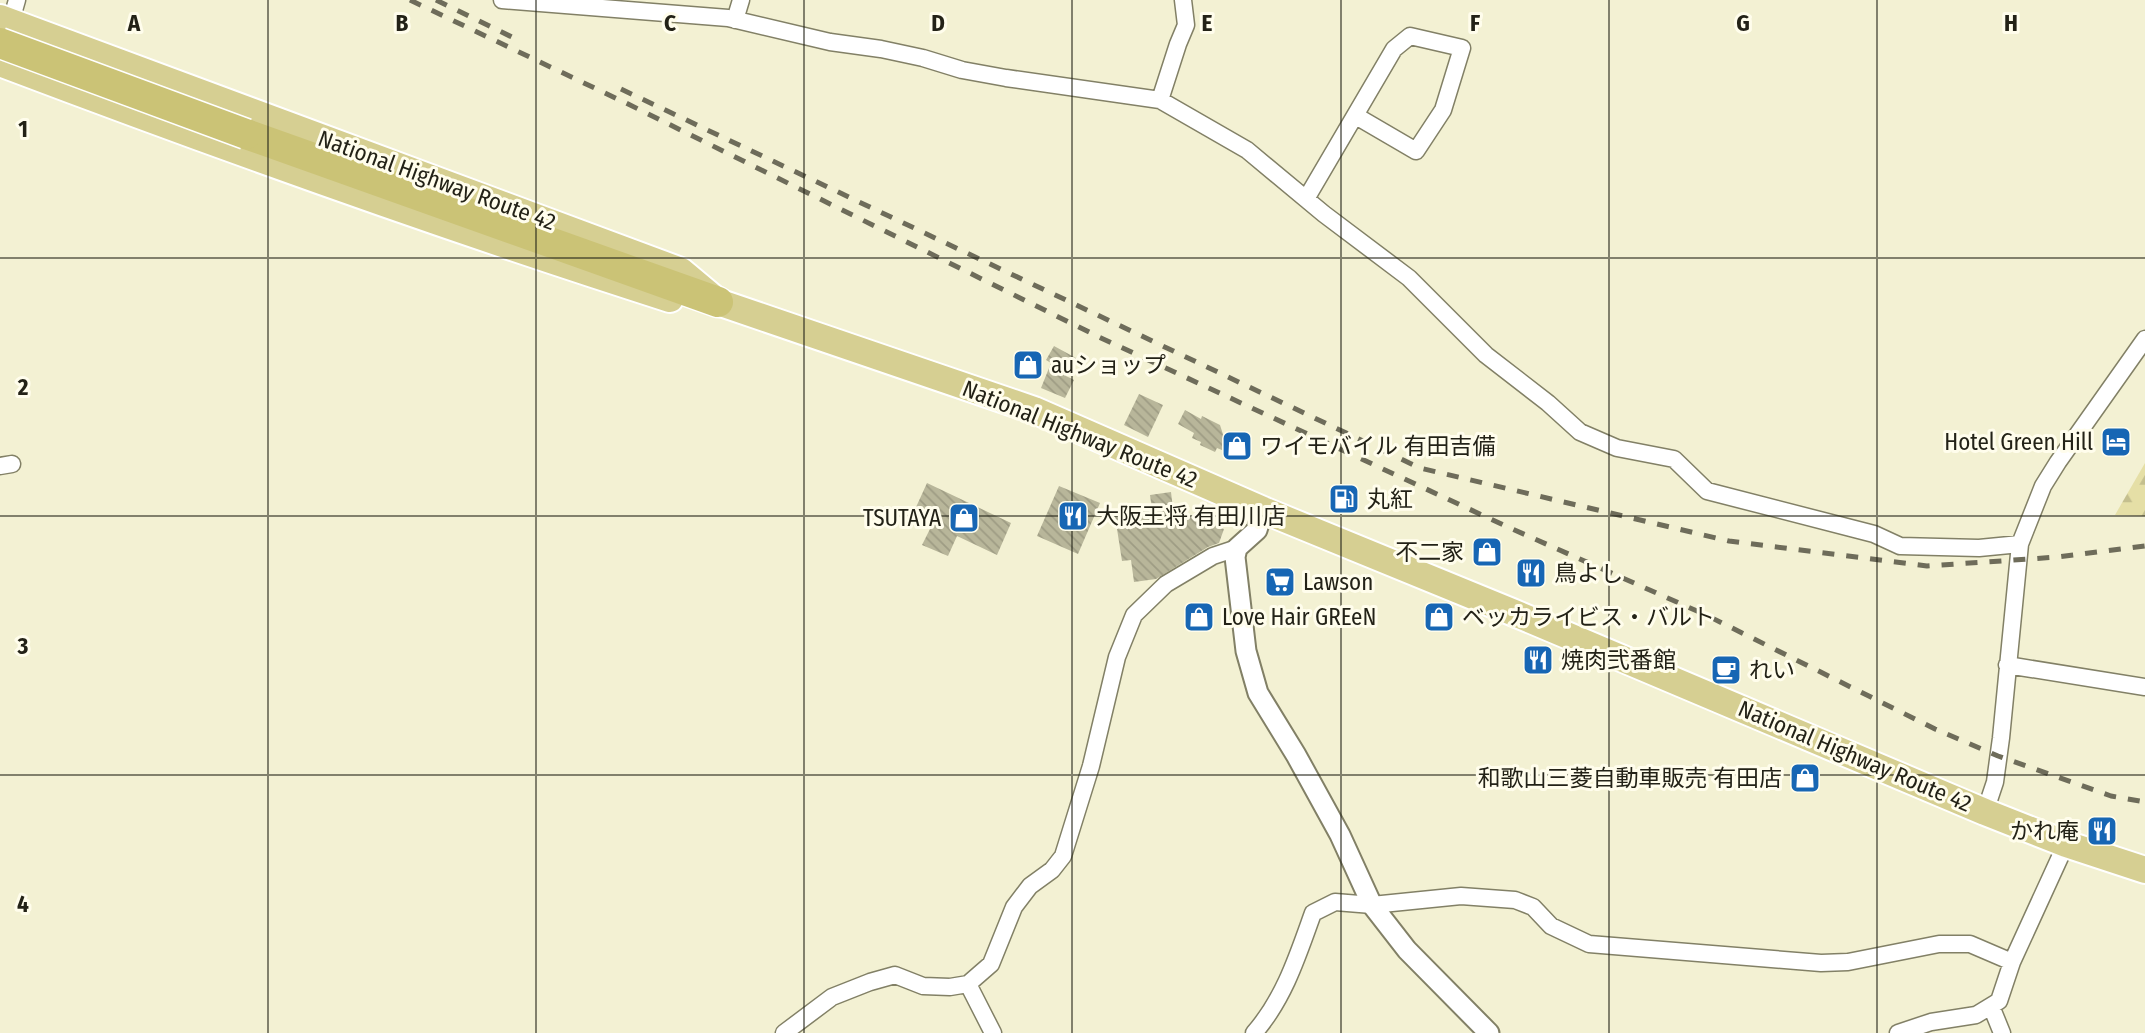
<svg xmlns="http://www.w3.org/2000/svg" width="2145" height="1033" font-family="'Fira Sans Condensed','Noto Sans JP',sans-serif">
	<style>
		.forest { fill: url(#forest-firs) }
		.building { fill: url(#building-back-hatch) }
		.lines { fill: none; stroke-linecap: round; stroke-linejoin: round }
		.minor-casing { stroke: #828066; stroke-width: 19 }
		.tertiary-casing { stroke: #828066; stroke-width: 23 }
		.trunk-casing { stroke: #fff; stroke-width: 30 }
		.motorway-casing { stroke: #fff; stroke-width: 33 }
		.minor { stroke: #fff; stroke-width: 16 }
		.tertiary { stroke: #fff; stroke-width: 19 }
		.trunk { stroke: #d6cf92; stroke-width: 26 }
		.motorway { stroke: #cbc376; stroke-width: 30 }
		.rail { stroke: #6e6c5a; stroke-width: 5; stroke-dasharray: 12 12; stroke-linecap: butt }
		.motorway-bridge-casing { stroke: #fff; stroke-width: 33; stroke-linecap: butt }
		.motorway-bridge { stroke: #cbc376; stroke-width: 30 }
		.grid { fill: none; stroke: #232217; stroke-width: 2; stroke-opacity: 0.55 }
		.labels { text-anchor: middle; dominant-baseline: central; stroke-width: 6; stroke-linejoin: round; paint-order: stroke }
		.street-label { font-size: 23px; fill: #232217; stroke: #fffdec }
		.poi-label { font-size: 23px; fill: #232217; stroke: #fffdec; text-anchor: start }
		.grid-label { font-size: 23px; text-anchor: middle; font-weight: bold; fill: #232217; stroke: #fffdec; stroke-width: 6; stroke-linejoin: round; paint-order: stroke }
	</style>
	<defs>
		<pattern id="forest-firs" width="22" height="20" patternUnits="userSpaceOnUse" patternTransform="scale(1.75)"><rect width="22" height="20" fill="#e5dfa6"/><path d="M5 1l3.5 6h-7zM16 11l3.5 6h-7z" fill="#c4bf8e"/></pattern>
		<pattern id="building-back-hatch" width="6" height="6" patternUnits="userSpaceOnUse" patternTransform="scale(1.75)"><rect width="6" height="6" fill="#b8b69a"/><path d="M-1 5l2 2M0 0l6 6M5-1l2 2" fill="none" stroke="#9e9c84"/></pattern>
	</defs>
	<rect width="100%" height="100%" fill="#f3f1d3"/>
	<!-- forest -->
	<path class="forest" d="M2145 463V516L2115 515Z"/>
	<!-- building -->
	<path class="building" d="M1054 346 1076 358 1066 376 1074 380 1065 398 1041 388 1051 363 1046 360Z
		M1139 394 1163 405 1148 437 1124 425Z
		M1185 410 1201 419 1202 416 1220 425 1229 453 1217 448 1215 452 1200 445 1201 442 1192 438 1194 433 1178 424Z
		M927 483 1011 523 997 555 957 536 948 556 922 545 932 525 912 516Z
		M1059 486 1100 503 1078 554 1037 536Z
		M1171 492 1173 509 1224 529 1219 543 1208 547 1156 579 1134 582 1131 560 1122 561 1115 516 1152 510 1150 495Z"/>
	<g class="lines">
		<!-- minor casing -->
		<g class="minor-casing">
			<path id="minor" d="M502 0 728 18 830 42 881 49 923 58 962 70 1006 78 1160 100 1247 150 1324 214 1409 278 1486 355 1548 403 1580 432 1617 448 1674 459 1707 491 1874 534 1900 546 1979 548 2020 544
				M735 20 741 0
				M9 28 17 0
				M1160 100 1178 44 1186 25 1183 0
				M1306 199 1394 49 1410 36 1462 48 1443 110 1416 151 1356 116
				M0 466 12 464
				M2007 665 2145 687
				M1985 812 1995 782 2001 738 2020 544 2043 486 2058 462 2145 339
				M968 984 993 1033
				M1991 1006 2002 1033
				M784 1033 832 997 870 982 895 975 923 986 950 987 968 984 991 964 1014 907 1030 886 1052 870 1063 856 1091 766 1117 657 1134 615 1166 584 1213 556 1237 548
				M1254 1033C1284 999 1298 955 1313 913L1335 902 1372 905 1461 896 1515 900 1533 907 1551 926 1589 944 1821 963 1848 962 1939 944H1970L2012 962
				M1898 1033 1931 1022 1976 1015 1999 1001 2012 962 2066 844"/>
		</g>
		<!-- tertiary casing -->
		<g class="tertiary-casing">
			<path id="tertiary" d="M1263 510 1257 530 1237 548 1235 557 1246 651 1258 693 1296 755 1340 835 1372 905 1407 950 1489 1033"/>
		</g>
		<!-- trunk casing -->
		<g class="trunk-casing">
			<path id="trunk" d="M0 18 681 271 718 302 1034 410 1263 510 1512 612 1985 812 2066 844 2145 870
				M0 63C222 147 444 227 670 299"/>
		</g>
		<!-- motorway casing -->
		<g class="motorway-casing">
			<path id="motorway" d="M246 134 718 302"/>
		</g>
		<!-- minor -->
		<use href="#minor" class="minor"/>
		<!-- tertiary -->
		<use href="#tertiary" class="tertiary"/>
		<!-- trunk -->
		<use href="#trunk" class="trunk"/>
		<!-- motorway -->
		<use href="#motorway" class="motorway"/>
		<!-- rail -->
		<path class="rail" d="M410 0 626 103 1099 337 1510 528 1706 615 1935 729 1998 756 2111 796 2145 802
			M436 0 520 41
			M621 89 1420 468 1729 541 1927 566 2058 557 2145 546"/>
		<!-- motorway-bridge casing -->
		<g class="motorway-bridge-casing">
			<path id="motorway-bridge" d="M0 43 246 134"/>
		</g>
		<!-- motorway-bridge -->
		<use href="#motorway-bridge" class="motorway-bridge"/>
	</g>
	<!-- grid -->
	<path class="grid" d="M268 0V1033M536 0V1033M804 0V1033M1072 0V1033M1341 0V1033M1609 0V1033M1877 0V1033M0 258H2145M0 516H2145M0 775H2145"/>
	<!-- icons -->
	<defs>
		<g id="shop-square" transform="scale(1.575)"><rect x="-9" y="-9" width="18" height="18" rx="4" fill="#1766b4" stroke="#fffdec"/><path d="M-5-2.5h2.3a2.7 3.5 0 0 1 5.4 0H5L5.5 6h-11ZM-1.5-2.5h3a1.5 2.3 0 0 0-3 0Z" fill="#fff"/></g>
		<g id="hotel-square" transform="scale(1.575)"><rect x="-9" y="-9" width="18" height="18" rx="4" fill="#1766b4" stroke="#fffdec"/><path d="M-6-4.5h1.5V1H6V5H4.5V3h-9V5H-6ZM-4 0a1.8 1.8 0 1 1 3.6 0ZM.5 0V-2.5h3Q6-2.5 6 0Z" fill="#fff"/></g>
		<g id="fuel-square" transform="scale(1.575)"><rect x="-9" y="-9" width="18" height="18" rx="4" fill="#1766b4" stroke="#fffdec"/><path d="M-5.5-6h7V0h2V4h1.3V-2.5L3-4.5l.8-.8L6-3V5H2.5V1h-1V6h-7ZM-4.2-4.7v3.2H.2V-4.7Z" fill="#fff"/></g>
		<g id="restaurant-square" transform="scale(1.575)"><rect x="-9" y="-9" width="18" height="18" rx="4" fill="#1766b4" stroke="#fffdec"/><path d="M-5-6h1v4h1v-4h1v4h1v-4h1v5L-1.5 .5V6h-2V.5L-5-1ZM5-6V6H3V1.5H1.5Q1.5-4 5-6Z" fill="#fff"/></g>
		<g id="supermarket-square" transform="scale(1.575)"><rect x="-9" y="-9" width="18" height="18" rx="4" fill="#1766b4" stroke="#fffdec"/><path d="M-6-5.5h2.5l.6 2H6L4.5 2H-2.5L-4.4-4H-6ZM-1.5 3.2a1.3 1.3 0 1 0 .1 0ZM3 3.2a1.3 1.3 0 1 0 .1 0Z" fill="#fff"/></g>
		<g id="cafe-square" transform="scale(1.575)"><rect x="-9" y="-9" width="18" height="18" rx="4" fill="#1766b4" stroke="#fffdec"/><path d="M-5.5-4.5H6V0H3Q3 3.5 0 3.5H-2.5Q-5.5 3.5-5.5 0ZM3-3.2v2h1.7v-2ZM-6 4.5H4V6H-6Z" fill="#fff"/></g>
	</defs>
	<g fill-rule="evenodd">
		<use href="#shop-square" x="1028" y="365"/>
		<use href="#hotel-square" x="2116" y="442"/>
		<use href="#shop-square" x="1237" y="446"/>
		<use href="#fuel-square" x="1344" y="499"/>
		<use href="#restaurant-square" x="1073" y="516"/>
		<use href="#shop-square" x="964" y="518"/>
		<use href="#shop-square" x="1487" y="552"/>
		<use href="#restaurant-square" x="1531" y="573"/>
		<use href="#supermarket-square" x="1280" y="582"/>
		<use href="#shop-square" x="1199" y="617"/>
		<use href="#shop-square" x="1439" y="617"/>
		<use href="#restaurant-square" x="1538" y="660"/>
		<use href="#cafe-square" x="1726" y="670"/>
		<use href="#shop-square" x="1805" y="778"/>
		<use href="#restaurant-square" x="2102" y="831"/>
	</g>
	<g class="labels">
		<!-- street labels -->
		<g class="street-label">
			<text transform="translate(437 180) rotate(20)">National Highway Route 42</text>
			<text transform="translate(1080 434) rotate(22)">National Highway Route 42</text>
			<text transform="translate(1855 756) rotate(23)">National Highway Route 42</text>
		</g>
		<!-- poi labels -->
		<g class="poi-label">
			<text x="1051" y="365">auショップ</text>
			<text x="2093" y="442" text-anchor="end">Hotel Green Hill</text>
			<text x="1260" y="446">ワイモバイル 有田吉備</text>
			<text x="1367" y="499">丸紅</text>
			<text x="1096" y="516">大阪王将 有田川店</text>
			<text x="941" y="518" text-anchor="end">TSUTAYA</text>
			<text x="1464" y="552" text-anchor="end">不二家</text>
			<text x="1554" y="573">鳥よし</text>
			<text x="1303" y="582">Lawson</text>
			<text x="1222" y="617">Love Hair GREeN</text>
			<text x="1462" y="617">ベッカライビス・バルト</text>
			<text x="1561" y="660">焼肉弐番館</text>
			<text x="1749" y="670">れい</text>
			<text x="1782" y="778" text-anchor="end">和歌山三菱自動車販売 有田店</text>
			<text x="2079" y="831" text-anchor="end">かれ庵</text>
		</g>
	</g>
	<g class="grid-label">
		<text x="134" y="31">A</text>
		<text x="402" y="31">B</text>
		<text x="670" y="31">C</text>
		<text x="938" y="31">D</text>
		<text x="1207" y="31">E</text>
		<text x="1475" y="31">F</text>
		<text x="1743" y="31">G</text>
		<text x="2011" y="31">H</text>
		<text x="23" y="137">1</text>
		<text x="23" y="395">2</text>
		<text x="23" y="654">3</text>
		<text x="23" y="912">4</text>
	</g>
</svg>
